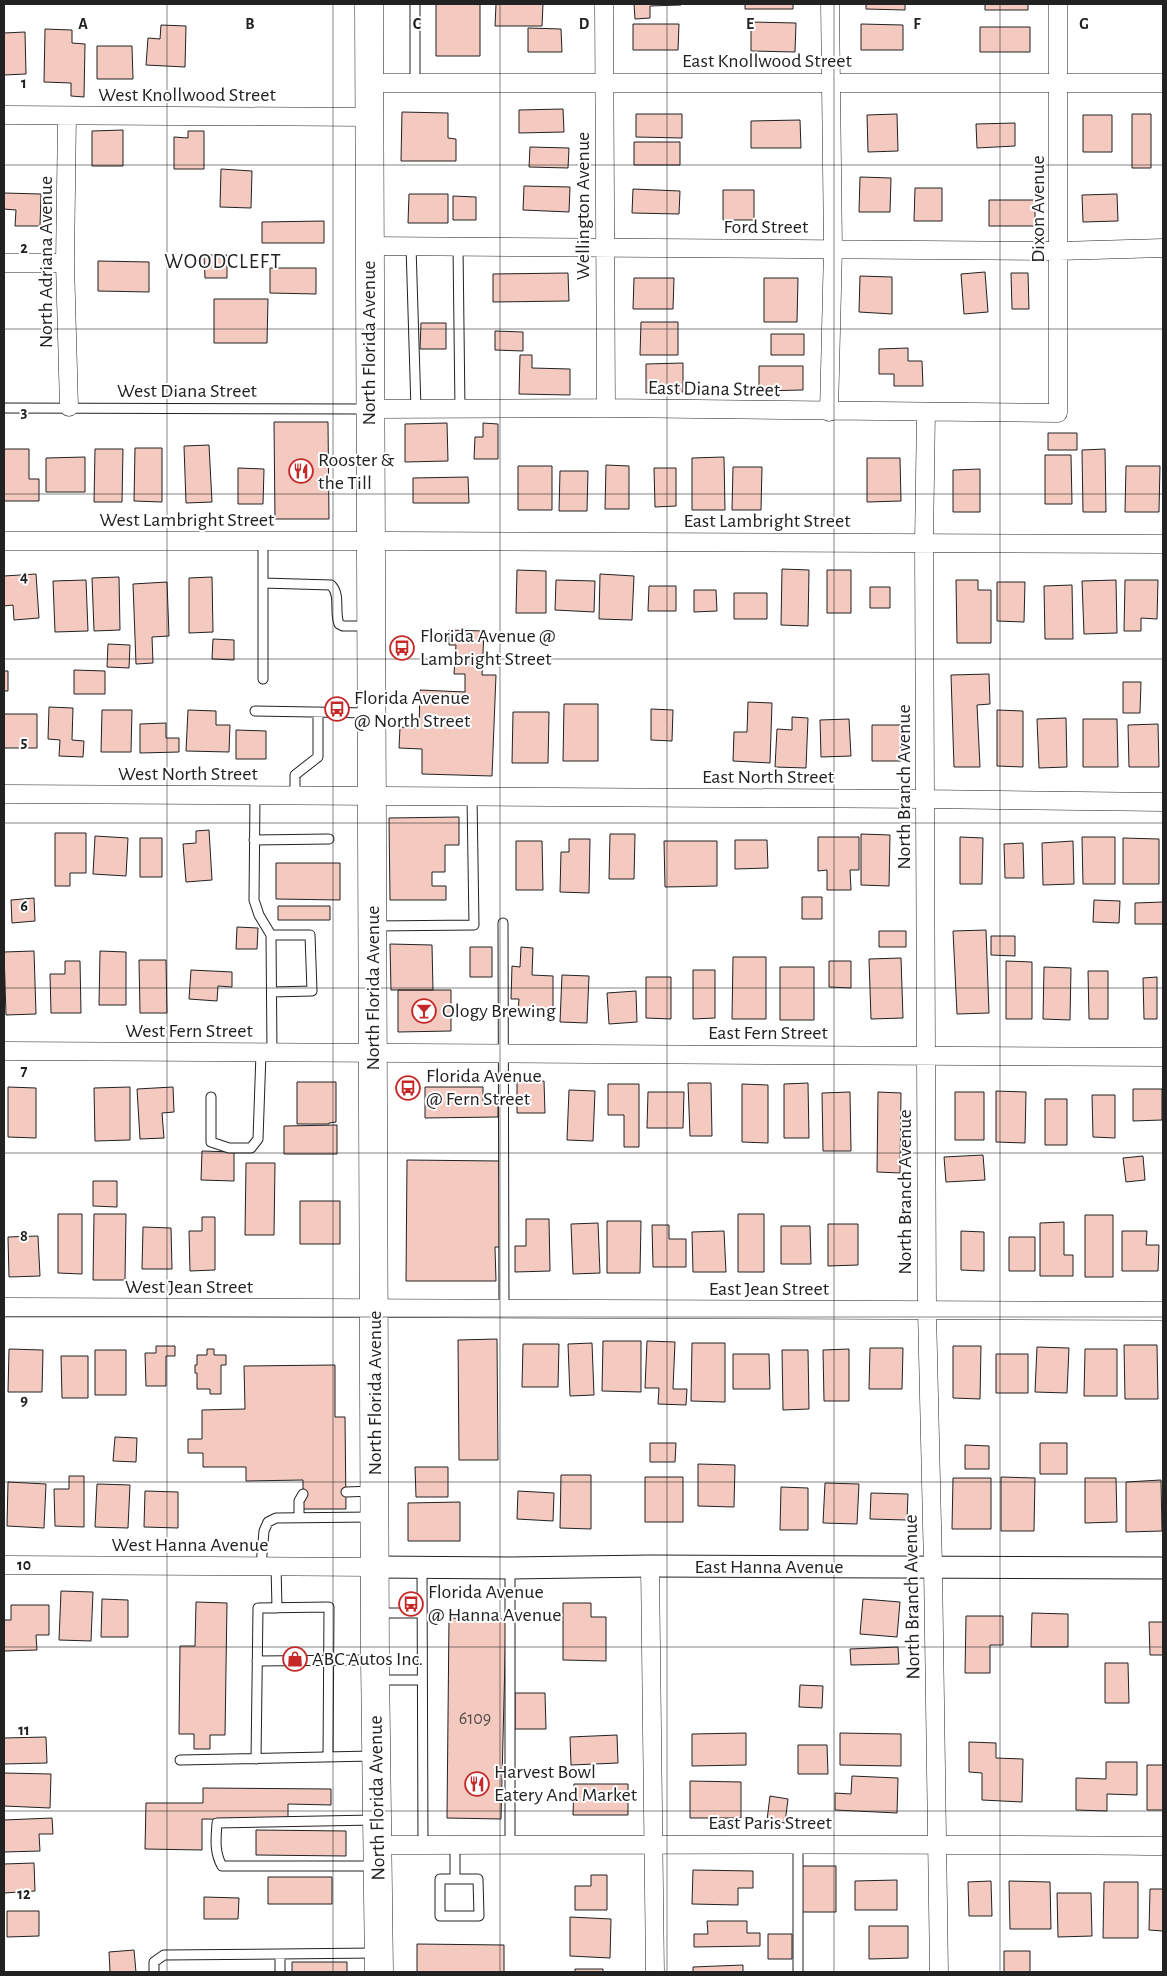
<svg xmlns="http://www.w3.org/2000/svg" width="1167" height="1976" font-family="'Alegreya Sans',sans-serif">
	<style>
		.building { fill: #f3c9c0; stroke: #222 }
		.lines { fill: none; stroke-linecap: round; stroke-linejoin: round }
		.service-casing { stroke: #222; stroke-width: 11 }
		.minor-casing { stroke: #222; stroke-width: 19 }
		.tertiary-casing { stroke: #222; stroke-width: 23 }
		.primary-casing { stroke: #222; stroke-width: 29 }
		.service { stroke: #fff; stroke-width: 9 }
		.minor { stroke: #fff; stroke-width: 18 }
		.tertiary { stroke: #fff; stroke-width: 21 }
		.primary { stroke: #fff; stroke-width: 28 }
		.grid { fill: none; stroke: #222; stroke-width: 1; stroke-opacity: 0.55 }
		.labels { text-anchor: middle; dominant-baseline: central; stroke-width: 4; stroke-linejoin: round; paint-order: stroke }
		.number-label { font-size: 18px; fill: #564c4a }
		.street-label { font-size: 20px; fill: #222; stroke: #fff }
		.poi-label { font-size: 20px; fill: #222; stroke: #fff; text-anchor: start }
		.neighbourhood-label { font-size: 21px; letter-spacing: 1px; fill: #222; stroke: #fff }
		.grid-label { font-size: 16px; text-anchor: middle; font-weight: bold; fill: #222; stroke: #fff; stroke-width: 4; stroke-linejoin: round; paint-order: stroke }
	</style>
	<rect width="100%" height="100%" fill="#fff"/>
	<!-- building -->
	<path class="building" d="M436 4H480V56H436Z
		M496 4H543L542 26H495Z
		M634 4H681V5L650 6V18L635 19Z
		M745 4H793V9H745Z
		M866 4H905V10L866 9Z
		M985 4H1028V10H985Z
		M751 22 796 23 795 52 751 51Z
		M633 24H679L678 50H633Z
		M861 24 903 25V50H861Z
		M161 25 186 26 185 67 146 65 148 38 160 39Z
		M980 27H1030V52H980Z
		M528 28 561 29 562 52H528Z
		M45 29 72 30V43L85 44 84 97 71 96V83L44 82Z
		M25 32 26 74 4 75V33Z
		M97 46H132L133 79H97Z
		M563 109 564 132 519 133V110Z
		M402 112 448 113V138L456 139V161H401Z
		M636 114H682V138L636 137Z
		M897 114 898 151 868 152 867 115Z
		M1132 114H1151V168H1132Z
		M1083 115H1112V152H1083Z
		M800 120 801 148H751V121Z
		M1015 123V146L977 148 976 124Z
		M123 130V166H92V131Z
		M188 131H204V169H174V137L188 138Z
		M634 142H680V165H634Z
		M530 147 569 148 568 168 529 167Z
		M221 169 252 171 251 208 220 207Z
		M860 177 891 178 890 212H859Z
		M524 186 570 187 569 212 523 210Z
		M915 188H942V221H914Z
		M633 189 680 191 679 214 632 213Z
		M723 190H754V220H723Z
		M4 193 41 194 40 226H15L16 210 4 209Z
		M409 194H448V223H408Z
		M1117 194 1118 221 1083 222 1082 195Z
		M453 196 476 197V220H453Z
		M989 200H1035V226H989Z
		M324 221V243H262V222Z
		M204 255H227V278H205Z
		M98 261 149 262V292L98 291Z
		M270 268H316V294L270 293Z
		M985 272 988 312 964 314 961 274Z
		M568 273 569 301 493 302V274Z
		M1011 273H1028L1029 309H1012Z
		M860 276 892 277V314L859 312Z
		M634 278H674L673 309H633Z
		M764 278H798L797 322H764Z
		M214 299H268L267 343H214Z
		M641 322H678V355H640Z
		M421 323H446V349H420Z
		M495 331 523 332V351L495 350Z
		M771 334H804V355H771Z
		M908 348V361H922L923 386H894V374H879V349Z
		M520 355H532V368L570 369V395L519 394Z
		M683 363V392L646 393V364Z
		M759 366H803V390L759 391Z
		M274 422H328L329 519H275Z
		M447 423 448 461 405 462V424Z
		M483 423 498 424V459H474L475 437H483Z
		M1048 433H1077V450H1048Z
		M209 445 212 502 186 503 184 446Z
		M135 448H162V502L134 501Z
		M4 449H29V479H39V501H4Z
		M95 449H123L122 502H94Z
		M1105 449 1106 512H1083L1082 450Z
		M1045 455H1071L1072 504H1045Z
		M85 457V492H46V458Z
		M724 457 725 510H692V458Z
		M867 458H900L901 501 867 502Z
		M606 465 629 466V509H605Z
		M518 466H552V510H518Z
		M1126 466H1160L1159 512H1125Z
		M733 467H762L761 510H732Z
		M238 468 264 469 263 504H238Z
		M654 468H676V506L655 507Z
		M980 469V512H953V470Z
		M560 471H588L587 511H559Z
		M468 477 469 503H413V478Z
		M782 569 809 570 808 626 781 625Z
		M517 570 546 571V613H516Z
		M827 570H851V613H827Z
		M36 574 39 618 14 620 13 605 4 606V576Z
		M600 574 634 576 632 620 599 619Z
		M119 577 120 630 94 631 92 578Z
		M212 577 213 632 189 633V578Z
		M86 580 88 631 55 632 53 581Z
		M556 580 595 581 594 612 555 610Z
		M956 580H978V590H991V643H957Z
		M1116 580 1117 633 1084 634 1082 581Z
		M1125 580H1158L1157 619 1141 618V631H1124Z
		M167 582 169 636 152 637 153 663 136 664 133 584Z
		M997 582H1025L1024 622 997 621Z
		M1072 585 1073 639H1045L1044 586Z
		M649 586H676V611H648Z
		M870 587H890V608H870Z
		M694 590H716L717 611 694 612Z
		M734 593H767V619H734Z
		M449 630 484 631 482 675H496L492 776 422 774V749L399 748 400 727 419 728 420 690 465 692V674H454L456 645H449Z
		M213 639 234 640V660L212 659Z
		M108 644 130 645 129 668 107 667Z
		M74 670 105 671V694H74Z
		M4 671H8V691H4Z
		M989 674 990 704 977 705 980 767H954L951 675Z
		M1123 682H1141L1140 713H1123Z
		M748 702 772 703 770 763 733 761 734 732H747Z
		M564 704H598V761H563Z
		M49 707 73 708 72 740 84 741 83 757 59 756 60 740 48 739Z
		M651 709 673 710 672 741 651 740Z
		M102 710H132L131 752H101Z
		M188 710 216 711V725H230L229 752 186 751Z
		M997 710 1023 711V767L997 766Z
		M513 712H549L548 763H512Z
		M4 714H37V748H4Z
		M792 717 808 718 806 768 775 767 777 729 792 730Z
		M1066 718 1067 767 1039 768 1037 719Z
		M849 719 851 756 821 757 820 720Z
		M1083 719H1117L1118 767H1083Z
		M166 723V738H179V752L140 753V724Z
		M1158 724 1159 767H1129L1128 725Z
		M872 725H901V761H872Z
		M236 730 266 731V759H236Z
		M459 817V845H445V872H432V886H446V900H390L389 818Z
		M209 830 212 880 186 882 183 844 196 843V831Z
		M55 833H86V873H70V886H55Z
		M610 834H635L634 879H609Z
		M861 834 890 835 889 886 861 885Z
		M95 836 128 838 126 876 93 874Z
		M818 837H859V870H850L851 890H827V870L818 871Z
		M960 837 983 838 982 884H960Z
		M1082 837H1115V884H1083Z
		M140 838H162V877H140Z
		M1123 838 1159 839V884H1123Z
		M569 839H590L589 893 560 892 561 852H569Z
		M735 840H767L768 868 735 869Z
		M516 841H542L543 890H516Z
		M664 841H717V886L665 887Z
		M1073 841 1074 884 1043 885 1042 843Z
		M1023 843 1024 878H1005L1004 844Z
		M276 863H340V900L276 899Z
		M802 897H822V919H802Z
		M34 898 35 921 12 923 11 900Z
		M1094 900 1120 901 1119 923 1093 922Z
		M1163 902V924H1135V903Z
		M278 906H330V920H278Z
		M237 927 258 928 257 949H236Z
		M986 930 989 1013 957 1014 953 931Z
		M879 931H906V947H879Z
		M991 936H1015V956L991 955Z
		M390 944 432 945 433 990H391Z
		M470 947H492V977H470Z
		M521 947 533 948 532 975 553 976V1015L518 1014 519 999H511L512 966 520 967Z
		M34 951 36 1014 6 1015 4 952Z
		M100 951 126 952V1005H99Z
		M733 957H766V1019H732Z
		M901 958 903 1018 871 1019 869 959Z
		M139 960H166L167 1013H140Z
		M65 961H80L81 1013H51L50 974H65Z
		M829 961H851V988L829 987Z
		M1006 961 1032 962V1019H1006Z
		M780 967H814V1020H780Z
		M1044 967 1071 968 1070 1020 1043 1019Z
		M191 970 232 972V987L218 986 217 1001 189 999Z
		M693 970H715V1018L693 1019Z
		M1088 971H1108V1019H1089Z
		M562 975 589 976 587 1023 560 1022Z
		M646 977H671V1019L646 1018Z
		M1157 977V1019H1144L1143 978Z
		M398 990H451V1031L398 1032Z
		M636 991 637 1022 609 1024 607 993Z
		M544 1081 545 1113H517V1082Z
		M297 1082H336V1122L329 1123V1124H297Z
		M688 1083H711L712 1136H690Z
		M808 1083 809 1138H784V1084Z
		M608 1084H639V1147H624V1115H608Z
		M742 1084 768 1085V1143L742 1142Z
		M8 1087 36 1088V1138L8 1137Z
		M130 1087V1140L95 1141 94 1088Z
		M173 1087 174 1112 162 1113 164 1138 140 1139 137 1089Z
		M425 1087H483V1102H498V1117L425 1118Z
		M1133 1089H1162V1120L1133 1121Z
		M569 1090 595 1091 593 1141 567 1140Z
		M996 1091 1026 1092 1025 1143 996 1142Z
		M648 1092H684L683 1128H647Z
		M850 1092 851 1151H823L822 1093Z
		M878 1092 901 1093 900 1173 877 1172Z
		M955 1092H984V1140H955Z
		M1092 1095H1115V1138L1093 1137Z
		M1045 1099H1067V1145H1045Z
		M337 1125V1154H284V1126Z
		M202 1151 234 1152V1181L201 1180Z
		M983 1155 985 1180 946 1182 944 1157Z
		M1143 1156 1145 1180 1126 1182 1123 1158Z
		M407 1160 499 1161 501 1247H495L496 1281H406Z
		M246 1163H275L274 1235H245Z
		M93 1181H117V1207L93 1206Z
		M300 1201H340V1244H300Z
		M58 1214H82V1274L58 1273Z
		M94 1214H126L125 1280H93Z
		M738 1214H764V1272H738Z
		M1085 1215H1113V1277H1085Z
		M202 1217H215V1270L190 1271 189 1231H202Z
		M526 1219H549L550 1271 515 1272V1246H526Z
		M607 1221H641L640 1273H607Z
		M1064 1222V1255H1073V1276H1040V1223Z
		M598 1223 600 1273 573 1274 571 1224Z
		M828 1224H858V1265L828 1266Z
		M652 1225H669V1239H686V1267H653Z
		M781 1226H810L811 1264H781Z
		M143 1227 171 1228 172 1269H142Z
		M724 1231 726 1272H693L692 1232Z
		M961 1231 984 1232V1271L961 1270Z
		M1122 1231H1147L1146 1245H1159L1158 1271H1122Z
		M38 1236 40 1276 9 1277 8 1237Z
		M1009 1237H1035V1271H1009Z
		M497 1339 498 1460H459L458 1340Z
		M603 1341H641V1392L602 1391Z
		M647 1341 675 1342 673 1389H687L686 1405 658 1404 659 1388H645Z
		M592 1343 594 1395 570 1396 568 1344Z
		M692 1343H725V1402L691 1401Z
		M523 1344H559L558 1387H522Z
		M1124 1345H1157L1158 1399H1125Z
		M156 1346H175V1356H166V1386H146L145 1353H156Z
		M953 1346H981L980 1399 953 1398Z
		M1037 1347 1069 1348 1067 1393 1035 1392Z
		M870 1348H903L902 1389H869Z
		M9 1349 43 1350 42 1392H8Z
		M207 1349H214V1355H226V1365H221V1394H210V1389H197V1373H195V1365H197V1355H207Z
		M849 1349V1401H824L823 1350Z
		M1085 1349H1117V1396H1084Z
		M95 1350H126V1395H95Z
		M782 1350H808L809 1409 783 1410Z
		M733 1354H769L770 1389H733Z
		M996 1354H1028V1393H996Z
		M61 1356H88V1398H62Z
		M335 1365V1417H345L346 1509H303V1480L246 1481V1467H203V1453H188V1439H202V1410L245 1409 244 1366Z
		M115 1437 137 1438 136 1462 113 1461Z
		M650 1443H676L675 1462H650Z
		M1040 1443H1067V1474H1040Z
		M965 1445 989 1446V1469H965Z
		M698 1464 735 1465 734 1507 698 1506Z
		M415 1467H448V1497H416Z
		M561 1475H591V1529L560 1528Z
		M69 1476H84V1527L55 1526 54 1489H69Z
		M645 1477H683V1522H645Z
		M1001 1477 1035 1478 1034 1531H1001Z
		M953 1478H991V1529H952Z
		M1085 1478H1116L1117 1522 1085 1523Z
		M1161 1480 1162 1531 1126 1532V1482Z
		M8 1482 46 1484 44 1528 7 1526Z
		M825 1483 859 1484 857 1524 823 1523Z
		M97 1484 130 1485 128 1528 95 1527Z
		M781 1487 808 1488V1530H780Z
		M145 1491 178 1492V1528L144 1527Z
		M518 1491 554 1493 553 1521 517 1519Z
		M871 1493 908 1494 907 1520 870 1519Z
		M460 1502V1541H408V1503Z
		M61 1591 93 1592 91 1641 59 1640Z
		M102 1599 128 1600V1637H101Z
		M863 1599 900 1602 897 1637 860 1634Z
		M196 1602 227 1603 225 1735H210V1749H194V1734H179L180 1646H195Z
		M563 1603H591V1617H606V1661L563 1660Z
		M11 1605H49V1635H36L37 1650 4 1651V1620H11Z
		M1032 1613 1068 1614V1647H1031Z
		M966 1616H1003V1645H990V1673H965Z
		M449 1618 506 1619 501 1819 447 1818Z
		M1149 1622H1163V1655H1150Z
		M898 1647 899 1664 851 1665 850 1649Z
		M1105 1663H1128L1129 1703H1105Z
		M800 1685 823 1686 822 1708 799 1707Z
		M515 1693H545L546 1729H515Z
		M746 1733V1765L692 1766V1734Z
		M840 1733 901 1734V1766L840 1765Z
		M617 1735 618 1763 571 1765 570 1737Z
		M46 1737 47 1763 4 1764V1738Z
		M969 1742 996 1743V1758L1023 1759 1022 1802 982 1800V1773L969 1772Z
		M798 1745H827L828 1774H798Z
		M1106 1762H1137V1795L1107 1794V1811L1076 1810V1778L1106 1779Z
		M1147 1765H1163V1810H1147Z
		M4 1773 51 1774 50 1808 4 1806Z
		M852 1776 898 1778 897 1813 835 1810V1793L851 1794Z
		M690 1781 741 1782V1818H690Z
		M574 1784H628V1815H573Z
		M203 1788 331 1789V1805L288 1804V1820L202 1819V1850L145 1849 146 1803H203Z
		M770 1796 788 1799 785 1823 767 1820Z
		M52 1818 53 1834H39L40 1851 4 1852V1820Z
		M256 1830 346 1831V1856L256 1855Z
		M34 1863 35 1891 4 1893V1864Z
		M802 1866H836V1912H802Z
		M693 1870 753 1871V1888H738V1905L692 1904Z
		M591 1875H607V1910H575V1886H591Z
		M268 1877H332V1904H268Z
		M897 1880V1910H855V1881Z
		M991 1881 992 1916H969L968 1882Z
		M1009 1881 1050 1882 1051 1929H1010Z
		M1104 1882H1138V1938H1103Z
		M1150 1889H1163V1931L1149 1930Z
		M1057 1893H1091L1092 1936 1058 1937Z
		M204 1897 239 1898 238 1919H204Z
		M7 1911H39V1936L7 1937Z
		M570 1917 611 1919 610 1958 570 1956Z
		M707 1921H747V1933H760V1946L694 1947V1934H708Z
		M869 1926H908V1958L869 1959Z
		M768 1934H792V1959H768Z
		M417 1944 504 1945V1972H417Z
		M134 1950 136 1972H110L109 1952Z
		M1004 1951H1030V1972H1004Z
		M292 1962H347V1972H292Z
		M743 1965V1972H693V1967Z
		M575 1969H603V1972H575Z"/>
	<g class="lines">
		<!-- service casing -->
		<g class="service-casing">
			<path id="service" d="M415 82V4
				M411 246 416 409
				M458 247 460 409
				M4 408 369 409
				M263 541V679
				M263 583 331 585C341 595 334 611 339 624L343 626H368
				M255 711 369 713
				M255 796 254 900 259 915 271 935 272 1053
				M295 796V775L318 757V712
				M254 840 329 839
				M503 923 504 1310
				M374 926 474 925 472 797
				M271 935H310L312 991 272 992
				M211 1097V1142L229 1148H251L258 1139 261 1053
				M346 1492 373 1491
				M299 1517V1501L303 1494
				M261 1566 264 1531 268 1522 276 1518 372 1517
				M276 1566 277 1608
				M422 1567 423 1845
				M510 1569V1846
				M377 1613H422
				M257 1661 372 1660
				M378 1680H422
				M256 1759 258 1608 329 1607 328 1757
				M180 1760 372 1756
				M374 1866H222C214 1852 216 1838 217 1823L374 1820
				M440 1879H478L479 1916H440Z
				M455 1879V1845
				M154 1972V1962L164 1955 376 1953
				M280 1972V1955
				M798 1972V1844"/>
		</g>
		<!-- minor casing -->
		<g class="minor-casing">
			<path id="minor" d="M604 4 606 408
				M370 83H1163
				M4 115 370 117
				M67 116 65 263 69 407
				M368 246 1059 251 1163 248
				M4 263H65
				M369 409 606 408 1058 413V4
				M829 412 833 248 830 4
				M926 412 924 543 927 1311 933 1567 939 1972
				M4 541H391L1163 544
				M4 794 925 799 1163 802
				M4 1051 1163 1057
				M4 1307 1163 1311
				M4 1565 376 1567
				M650 1566 655 1972
				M377 1845C639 1845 901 1843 1163 1846"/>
		</g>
		<!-- tertiary casing -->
		<g class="tertiary-casing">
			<path id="tertiary" d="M376 1567 510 1568 650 1566 1163 1568"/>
		</g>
		<!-- primary casing -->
		<g class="primary-casing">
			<path id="primary" d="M369 4 375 1660 379 1972"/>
		</g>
		<!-- service -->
		<use href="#service" class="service"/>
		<!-- minor -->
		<use href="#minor" class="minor"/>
		<!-- tertiary -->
		<use href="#tertiary" class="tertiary"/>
		<!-- primary -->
		<use href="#primary" class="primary"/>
	</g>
	<!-- grid -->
	<path class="grid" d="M167 4V1972M333 4V1972M500 4V1972M667 4V1972M834 4V1972M1000 4V1972M4 165H1163M4 329H1163M4 494H1163M4 659H1163M4 823H1163M4 988H1163M4 1153H1163M4 1317H1163M4 1482H1163M4 1647H1163M4 1811H1163"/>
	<!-- icons -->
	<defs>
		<g id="restaurant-ring" transform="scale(1.25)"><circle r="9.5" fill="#fff" stroke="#c62828" stroke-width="1.5"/><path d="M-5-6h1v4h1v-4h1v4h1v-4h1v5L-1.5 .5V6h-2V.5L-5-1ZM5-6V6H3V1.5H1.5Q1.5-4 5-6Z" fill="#c62828"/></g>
		<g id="bus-ring" transform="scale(1.25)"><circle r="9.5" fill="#fff" stroke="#c62828" stroke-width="1.5"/><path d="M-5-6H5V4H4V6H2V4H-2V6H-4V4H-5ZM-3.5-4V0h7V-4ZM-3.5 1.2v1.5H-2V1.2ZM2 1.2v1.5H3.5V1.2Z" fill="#c62828"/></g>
		<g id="bar-ring" transform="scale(1.25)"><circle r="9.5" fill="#fff" stroke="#c62828" stroke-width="1.5"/><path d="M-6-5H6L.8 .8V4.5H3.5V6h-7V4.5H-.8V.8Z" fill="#c62828"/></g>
		<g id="shop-ring" transform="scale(1.25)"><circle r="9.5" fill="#fff" stroke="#c62828" stroke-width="1.5"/><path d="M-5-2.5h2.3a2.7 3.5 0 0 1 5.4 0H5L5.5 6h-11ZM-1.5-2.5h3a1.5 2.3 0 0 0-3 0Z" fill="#c62828"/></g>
	</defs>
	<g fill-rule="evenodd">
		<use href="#restaurant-ring" x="301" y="471"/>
		<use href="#bus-ring" x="402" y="648"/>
		<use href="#bus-ring" x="337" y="709"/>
		<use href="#bar-ring" x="424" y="1011"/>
		<use href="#bus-ring" x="408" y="1088"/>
		<use href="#bus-ring" x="411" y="1604"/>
		<use href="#shop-ring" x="295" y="1659"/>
		<use href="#restaurant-ring" x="477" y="1784"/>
	</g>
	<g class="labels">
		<!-- number labels -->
		<g class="number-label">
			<text x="475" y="1719">6109</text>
		</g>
		<!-- street labels -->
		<g class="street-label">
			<text x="767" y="61">East Knollwood Street</text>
			<text x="187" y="95">West Knollwood Street</text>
			<text transform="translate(583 206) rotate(-90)">Wellington Avenue</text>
			<text transform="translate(1038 209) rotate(-90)">Dixon Avenue</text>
			<text x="766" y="227">Ford Street</text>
			<text transform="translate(46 262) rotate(-90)">North Adriana Avenue</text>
			<text transform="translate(369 343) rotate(-90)">North Florida Avenue</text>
			<text transform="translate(714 389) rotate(1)">East Diana Street</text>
			<text x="187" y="391">West Diana Street</text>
			<text x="187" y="520">West Lambright Street</text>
			<text x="767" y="521">East Lambright Street</text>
			<text x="188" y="774">West North Street</text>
			<text x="768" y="777">East North Street</text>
			<text transform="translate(904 787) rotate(-90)">North Branch Avenue</text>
			<text transform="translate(373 988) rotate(-90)">North Florida Avenue</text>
			<text x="189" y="1031">West Fern Street</text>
			<text x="768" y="1033">East Fern Street</text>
			<text transform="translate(905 1192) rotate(-90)">North Branch Avenue</text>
			<text x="189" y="1287">West Jean Street</text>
			<text x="769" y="1289">East Jean Street</text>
			<text transform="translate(375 1393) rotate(-90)">North Florida Avenue</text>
			<text x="190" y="1545">West Hanna Avenue</text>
			<text x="769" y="1567">East Hanna Avenue</text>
			<text transform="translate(912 1597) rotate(-91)">North Branch Avenue</text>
			<text transform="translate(377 1798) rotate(-91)">North Florida Avenue</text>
			<text x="770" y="1823">East Paris Street</text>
		</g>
		<!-- poi labels -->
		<g class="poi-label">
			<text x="318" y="460">Rooster &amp;<tspan x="318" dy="23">the Till</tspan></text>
			<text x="420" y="636">Florida Avenue @<tspan x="420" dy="23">Lambright Street</tspan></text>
			<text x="354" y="698">Florida Avenue<tspan x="354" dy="23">@ North Street</tspan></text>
			<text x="442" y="1011">Ology Brewing</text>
			<text x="426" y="1076">Florida Avenue<tspan x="426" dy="23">@ Fern Street</tspan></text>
			<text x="428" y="1592">Florida Avenue<tspan x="428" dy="23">@ Hanna Avenue</tspan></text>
			<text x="312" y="1659">ABC Autos Inc.</text>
			<text x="494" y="1772">Harvest Bowl<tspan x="494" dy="23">Eatery And Market</tspan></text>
		</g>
		<!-- neighbourhood labels -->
		<g class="neighbourhood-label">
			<text x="223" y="261">WOODCLEFT</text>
		</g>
	</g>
	<g class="grid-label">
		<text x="83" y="29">A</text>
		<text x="250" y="29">B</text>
		<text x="417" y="29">C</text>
		<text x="584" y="29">D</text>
		<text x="750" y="29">E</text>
		<text x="917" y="29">F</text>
		<text x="1084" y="29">G</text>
		<text x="24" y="88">1</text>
		<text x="24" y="253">2</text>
		<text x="24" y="417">3</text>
		<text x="24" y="582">4</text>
		<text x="24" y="747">5</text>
		<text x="24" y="911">6</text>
		<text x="24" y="1076">7</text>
		<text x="24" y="1241">8</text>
		<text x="24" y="1405">9</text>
		<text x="24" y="1570">10</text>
		<text x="24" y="1735">11</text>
		<text x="24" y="1899">12</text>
	</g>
	<!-- border -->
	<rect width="1167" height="1976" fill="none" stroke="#222222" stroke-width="10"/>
</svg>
